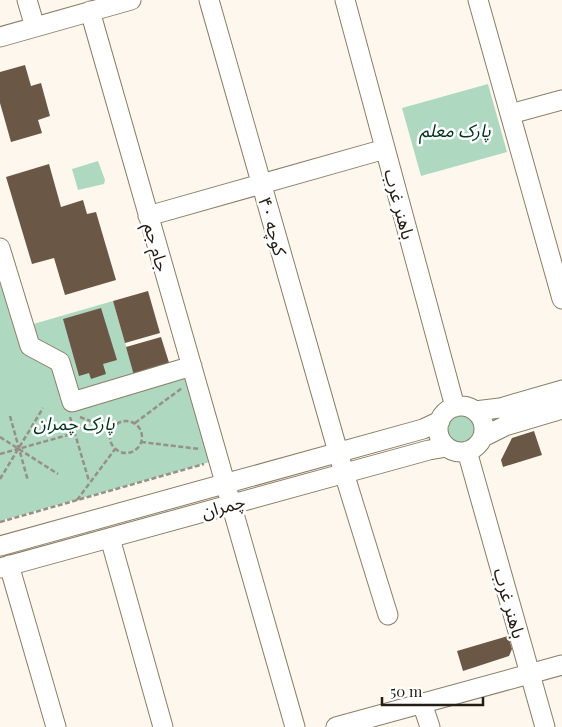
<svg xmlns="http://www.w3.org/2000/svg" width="562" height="727" font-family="'Playfair Display','Noto Sans Arabic',serif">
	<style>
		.green { fill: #aed8bf }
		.building { fill: #6b5746 }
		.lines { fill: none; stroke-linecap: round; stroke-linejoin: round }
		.minor-casing { stroke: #8b7e67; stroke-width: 21 }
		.path { stroke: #969087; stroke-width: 2.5; stroke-dasharray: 5 2.5; stroke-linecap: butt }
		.minor { stroke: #fff; stroke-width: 19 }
		.labels { text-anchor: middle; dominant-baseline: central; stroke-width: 5; stroke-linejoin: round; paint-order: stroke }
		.park-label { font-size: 18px; font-style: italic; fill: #01351f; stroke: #fff }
		.street-label { font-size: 18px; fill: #231d14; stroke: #fff }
	</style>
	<rect width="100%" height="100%" fill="#fdf7ed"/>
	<!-- green -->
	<path class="green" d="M488 84 507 152 421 176 402 108Z
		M98 161 105 180 104 184 78 190 72 169Z
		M0 247 23 327 113 301 136 381 183 367 210 462 0 521Z
		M445 429a16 16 0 1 1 32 0a16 16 0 1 1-32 0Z"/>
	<!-- building -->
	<path class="building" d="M25 65 31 86 41 83 50 116 38 120 42 133 11 142 0 103V72Z
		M49 164 61 207 83 200 87 214 96 212 116 280 65 295 54 258 32 264 6 177Z
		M148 291 160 333 125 343 113 301Z
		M101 308 117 360 103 364 106 374 91 379 89 373 79 376 63 319Z
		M161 337 171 369 135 379 126 347Z
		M534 431 542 455 503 467 501 460 512 438Z
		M508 636 512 649 509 656 463 671 457 651Z"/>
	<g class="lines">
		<!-- minor casing -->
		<g class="minor-casing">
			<path id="minor" d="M27 0 35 27
				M209 0 344 473 388 615
				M345 0 455 407
				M478 0 562 299
				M90 11 295 727
				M0 37 131 0
				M510 114 562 100
				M148 216 385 149
				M0 248 30 346 60 362 72 402 192 366
				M438 429a23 23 0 1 1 46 0a23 23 0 1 1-46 0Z
				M475 411 500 408 562 390
				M483 437 505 426 562 409
				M467 451 545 727
				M110 538 163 727
				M0 546 423 429 440 421
				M9 565 56 727
				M0 568 429 450 447 447
				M422 703 430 727
				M336 727 562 665"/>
		</g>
		<!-- path -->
		<path class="path" d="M10 416 28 481
			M70 417 89 481
			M80 417 111 429
			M110 437a16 16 0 1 1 32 0a16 16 0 1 1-32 0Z
			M135 423 182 388
			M0 437 58 474
			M141 442 200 449
			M0 454 75 433
			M0 479 43 408
			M77 500 115 449
			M0 522 204 464"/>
		<!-- minor -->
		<use href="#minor" class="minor"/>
	</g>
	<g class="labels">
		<!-- park labels -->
		<g class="park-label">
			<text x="455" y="130">پارک معلم</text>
			<text x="74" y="423">پارک چمران</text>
		</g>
		<!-- street labels -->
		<g class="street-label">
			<text transform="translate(400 204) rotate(75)">باهنر غرب</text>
			<text transform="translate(273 226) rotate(74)">کوچه ۴۰</text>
			<text transform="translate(157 247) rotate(74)">جام جم</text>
			<text transform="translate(223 506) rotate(-15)">چمران</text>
			<text transform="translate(510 603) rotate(74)">باهنر غرب</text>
		</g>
	</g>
	<!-- scale -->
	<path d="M382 697v8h101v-8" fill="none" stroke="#231d14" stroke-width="2.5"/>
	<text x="390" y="697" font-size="15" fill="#231d14" stroke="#ffffff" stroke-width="4" paint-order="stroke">50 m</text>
</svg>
